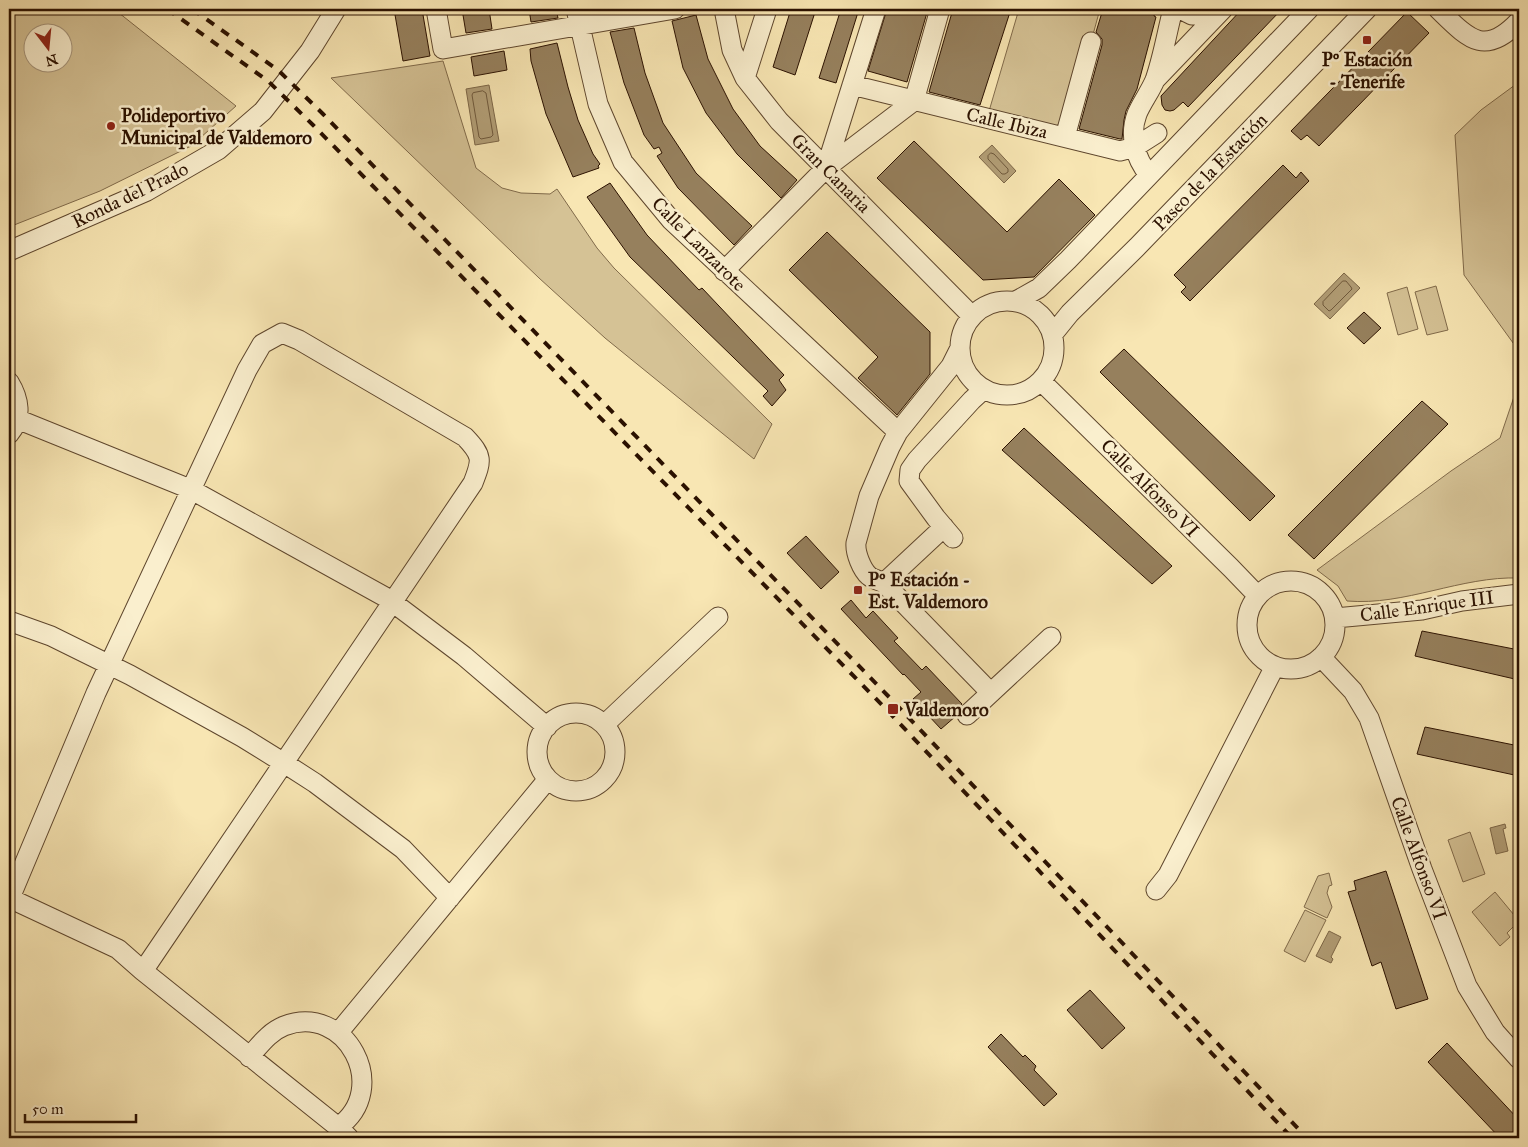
<svg xmlns="http://www.w3.org/2000/svg" width="1528" height="1147" font-family="'IM FELL Great Primer',serif">
	<style>
		.green { fill: #d5c295; stroke: #806a4a; fill-rule: evenodd }
		.water { fill: #b29e76; stroke: #7c6647 }
		.lines { fill: none; stroke-linecap: round; stroke-linejoin: round }
		.shore { stroke: #6e583b; stroke-width: 1 }
		.building { fill: #96805d; stroke: #2b1100 }
		.minor-casing { stroke: #5e462d; stroke-width: 21 }
		.minor { stroke: #faefce; stroke-width: 19 }
		.rail { stroke: #2b1100; stroke-width: 4; stroke-dasharray: 9 9; stroke-linecap: butt }
		.poi-dot { fill: #8f2418; stroke: #faefce; stroke-width: 2 }
		.labels { text-anchor: middle; dominant-baseline: central; stroke-width: 5; stroke-linejoin: round; paint-order: stroke }
		.poi-label { font-size: 19px; font-weight: bold; fill: #2b1100; stroke: #faefce; text-anchor: start }
		.street-label { font-size: 19px; fill: #2b1100; stroke: #faefce }
	</style>
	<rect width="100%" height="100%" fill="#f8e6b3"/>
	<filter id="stains"><feTurbulence type="fractalNoise" baseFrequency=".004" numOctaves="4"/><feColorMatrix values="0 0 0 0 .2 0 0 0 0 .09 0 0 0 0 .02 0 0 0 .5 -.17"/></filter>
	<radialGradient id="worn" r=".72"><stop offset=".6" stop-color="#630" stop-opacity="0"/><stop offset="1" stop-color="#630" stop-opacity=".3"/></radialGradient>
	<!-- green -->
	<path class="green" d="M9 9H114L236 106 191 146 100 191 9 227ZM32 32H62V62H32Z
		M1019 9H1100L1065 137 987 118Z
		M443 61 476 168 502 188 521 193 550 194 557 189 597 248 614 268 772 424 754 459 605 338 539 278 331 78Z
		M1519 82V377L1516 347 1464 275 1455 135 1481 110Z
		M1436 286 1448 330 1427 335 1415 292Z
		M1407 287 1418 329 1398 335 1387 293Z
		M1519 382V578C1461 576 1405 606 1347 601L1338 586 1317 570 1451 471 1500 438Z
		M1470 832 1485 874 1463 882 1448 840Z
		M1329 873 1332 885 1329 886 1327 893 1332 907 1327 918 1304 907 1318 876Z
		M1495 892 1519 921 1507 933 1510 937 1500 946 1472 912Z
		M1305 910 1326 920 1305 962 1284 951Z"/>
	<!-- water -->
	<path class="water" d="M489 85 499 141 475 145 466 89Z
		M992 145 1016 171 1004 183 979 157Z
		M1344 273 1360 288 1330 319 1314 304Z
		M1505 824 1506 828 1503 829 1508 851 1496 854 1490 828Z
		M1329 931 1341 937 1331 957 1333 959 1331 963 1316 956Z"/>
	<g class="lines">
		<!-- shore -->
		<path class="shore" d="M483 91 486 93 493 135 491 137 481 139 479 137 472 95 473 93Z
			M991 153 994 154 1008 169V172L1005 174H1002L988 159V156Z
			M1343 281H1346L1351 287 1352 289 1331 310 1329 311 1323 305V302Z"/>
	</g>
	<!-- building -->
	<path class="building" d="M394 9H422L430 56 403 61Z
		M462 9H489L492 29 466 33Z
		M529 9H556L558 18 531 22Z
		M791 9H816L795 75 773 67Z
		M841 9H859L836 83 819 78Z
		M887 9H928L907 82 868 71Z
		M953 9H1011L980 105 929 92Z
		M1103 9H1156L1154 16 1156 17 1137 89 1126 111 1124 120 1122 139H1120L1079 129 1102 45V39L1096 32Z
		M1242 9H1282L1188 107 1183 102 1174 110 1170 111 1165 110 1162 105 1161 96Z
		M1407 12 1429 33 1319 146 1307 135 1301 140 1291 131Z
		M696 15 708 59 733 109 760 146 797 180 781 198 737 154 706 113 683 68 672 21Z
		M634 28 645 73 663 123 696 173 752 226 734 245 678 188 657 156 662 153 659 147 654 149 644 135 624 83 610 32Z
		M557 43 568 87 578 120 593 154 600 164 598 166 599 168 573 177 546 114 531 61 530 49Z
		M504 51 507 70 474 76 471 57Z
		M914 141 1007 232 1059 179 1095 215 1034 277 983 280 877 178Z
		M1283 165 1296 178 1301 172 1309 181 1190 301 1181 292 1186 287 1174 275Z
		M610 183 647 235 699 290 702 288 784 375 779 380 786 390 772 406 763 396 768 391 630 257 587 197Z
		M827 232 930 332V374L897 415 858 378 878 357 789 270Z
		M1364 312 1381 328 1364 344 1347 328Z
		M1124 349 1275 496 1250 521 1100 372Z
		M1422 401 1448 424 1314 559 1288 535Z
		M1024 428 1172 566 1152 584 1002 450Z
		M806 536 839 572 821 589 787 553Z
		M851 600 866 618 873 611 898 638 894 641 922 670 926 666 962 704 956 711V716L941 729 913 699 921 692 904 674 903 675 841 609Z
		M1422 631 1519 650V680L1415 656Z
		M1425 727 1519 746V776L1417 754Z
		M1386 871 1428 999 1396 1009 1381 962 1372 966 1348 892 1356 890 1354 881Z
		M1090 990 1125 1028 1102 1049 1067 1010Z
		M1001 1034 1023 1057 1025 1055 1036 1066 1034 1070 1057 1094 1044 1106 988 1047Z
		M1447 1043 1519 1120V1138H1500L1428 1062Z"/>
	<g class="lines">
		<!-- minor casing -->
		<g class="minor-casing">
			<path id="minor" d="M436 9 443 49 675 9
				M576 9 598 104 623 162 671 220 898 432
				M724 9 732 50 745 78 779 121 972 316
				M1180 9 1192 15 1220 12
				M1438 9C1468 38 1484 58 1519 21
				M745 78 767 9
				M1156 79 1223 9
				M852 85 1120 151 1135 147 1157 133
				M1065 137 1091 42
				M826 168 876 9
				M1149 175C1135 158 1129 135 1137 114 1142 102 1150 92 1155 80 1163 57 1167 32 1173 9
				M9 251 147 191 218 150 263 111 310 51 336 9
				M724 271 826 168 914 101 940 9
				M960 348a47 47 0 1 1 94 0a47 47 0 1 1-94 0Z
				M1016 301 1039 288 1068 260 1309 9
				M1053 334 1070 313 1137 247 1367 9
				M960 348 951 366 898 432 890 447 869 496 856 543C855 553 862 570 869 576 873 579 880 581 884 583L990 692
				M1041 381 1231 568 1258 596
				M9 382C19 398 23 418 9 434
				M17 419 190 489 387 598 464 656 547 727
				M953 538 936 518 909 481 910 470 917 460 972 400 984 389
				M1247 625a44 44 0 1 1 88 0a44 44 0 1 1-88 0Z
				M884 583 944 527
				M1335 618 1422 610 1462 601 1519 594
				M9 621 51 636 130 675 242 737 284 763 315 783 403 849 450 898
				M1321 657 1353 691 1369 718 1422 869 1467 986 1495 1032 1519 1059
				M537 752a39 39 0 1 1 78 0a39 39 0 1 1-78 0Z
				M967 715 1051 637
				M604 725 718 617
				M1156 890 1168 875 1275 666
				M9 898 118 949 143 971 338 1127 349 1138
				M10 898 96 693 247 370 262 344 282 333 299 340 465 437C483 456 482 460 473 483L143 971
				M338 1033 548 779
				M249 1057C260 1045 269 1032 284 1026 346 1002 392 1089 338 1127"/>
		</g>
		<!-- minor -->
		<use href="#minor" class="minor"/>
		<!-- rail -->
		<path class="rail" d="M167 9 268 81 313 125 884 707 1292 1138
			M192 9 278 70 323 114 892 700 1307 1138"/>
	</g>
	<!-- markers -->
	<g class="poi-dot">
		<rect x="1362" y="35" width="10" height="10" rx="2.5"/>
		<circle cx="111" cy="126" r="5"/>
		<rect x="853" y="585" width="10" height="10" rx="2.5"/>
		<rect x="887" y="703" width="12" height="12" rx="2.5"/>
	</g>
	<g class="labels">
		<!-- poi labels -->
		<g class="poi-label">
			<text x="1367" y="59" text-anchor="middle">Pº Estación<tspan x="1367" dy="22">- Tenerife</tspan></text>
			<text x="121" y="115">Polideportivo<tspan x="121" dy="22">Municipal de Valdemoro</tspan></text>
			<text x="868" y="579">Pº Estación -<tspan x="868" dy="22">Est. Valdemoro</tspan></text>
			<text x="904" y="709">Valdemoro</text>
		</g>
		<!-- street labels -->
		<g class="street-label">
			<text transform="translate(1007 123) rotate(13)">Calle Ibiza</text>
			<text transform="translate(1210 172) rotate(-46)">Paseo de la Estación</text>
			<text transform="translate(831 173) rotate(45)">Gran Canaria</text>
			<text transform="translate(130 195) rotate(-26)">Ronda del Prado</text>
			<text transform="translate(699 244) rotate(45)">Calle Lanzarote</text>
			<text transform="translate(1150 488) rotate(45)">Calle Alfonso VI</text>
			<text transform="translate(1427 606) rotate(-8)">Calle Enrique III</text>
			<text transform="translate(1419 858) rotate(70)">Calle Alfonso VI</text>
		</g>
	</g>
	<!-- margin -->
	<rect width="1528" height="1147" fill="none" stroke="#f8e6b3" stroke-width="30"/>
	<rect x="10" y="10" width="1508" height="1127" fill="none" stroke="#2b1100" stroke-width="2.5"/>
	<rect x="15" y="15" width="1498" height="1117" fill="none" stroke="#2b1100"/>
	<!-- north arrow -->
	<g transform="translate(48 48) rotate(164)"><circle r="24" fill="#faefce" stroke="#a7967c"/>
	<path d="M0-4L9 19L0 12L-9 19Z" fill="#8f2418"/>
	<text y="-8" font-size="14" font-weight="bold" text-anchor="middle" fill="#2b1100">N</text>
	</g>
	<!-- scale -->
	<path d="M25 1114v8h111v-8" fill="none" stroke="#2b1100" stroke-width="2.5"/>
	<text x="32" y="1114" font-size="15" fill="#2b1100" stroke="#faefce" stroke-width="4" paint-order="stroke">50 m</text>
	<rect width="100%" height="100%" filter="url(#stains)"/>
	<rect width="100%" height="100%" fill="url(#worn)"/>
</svg>
